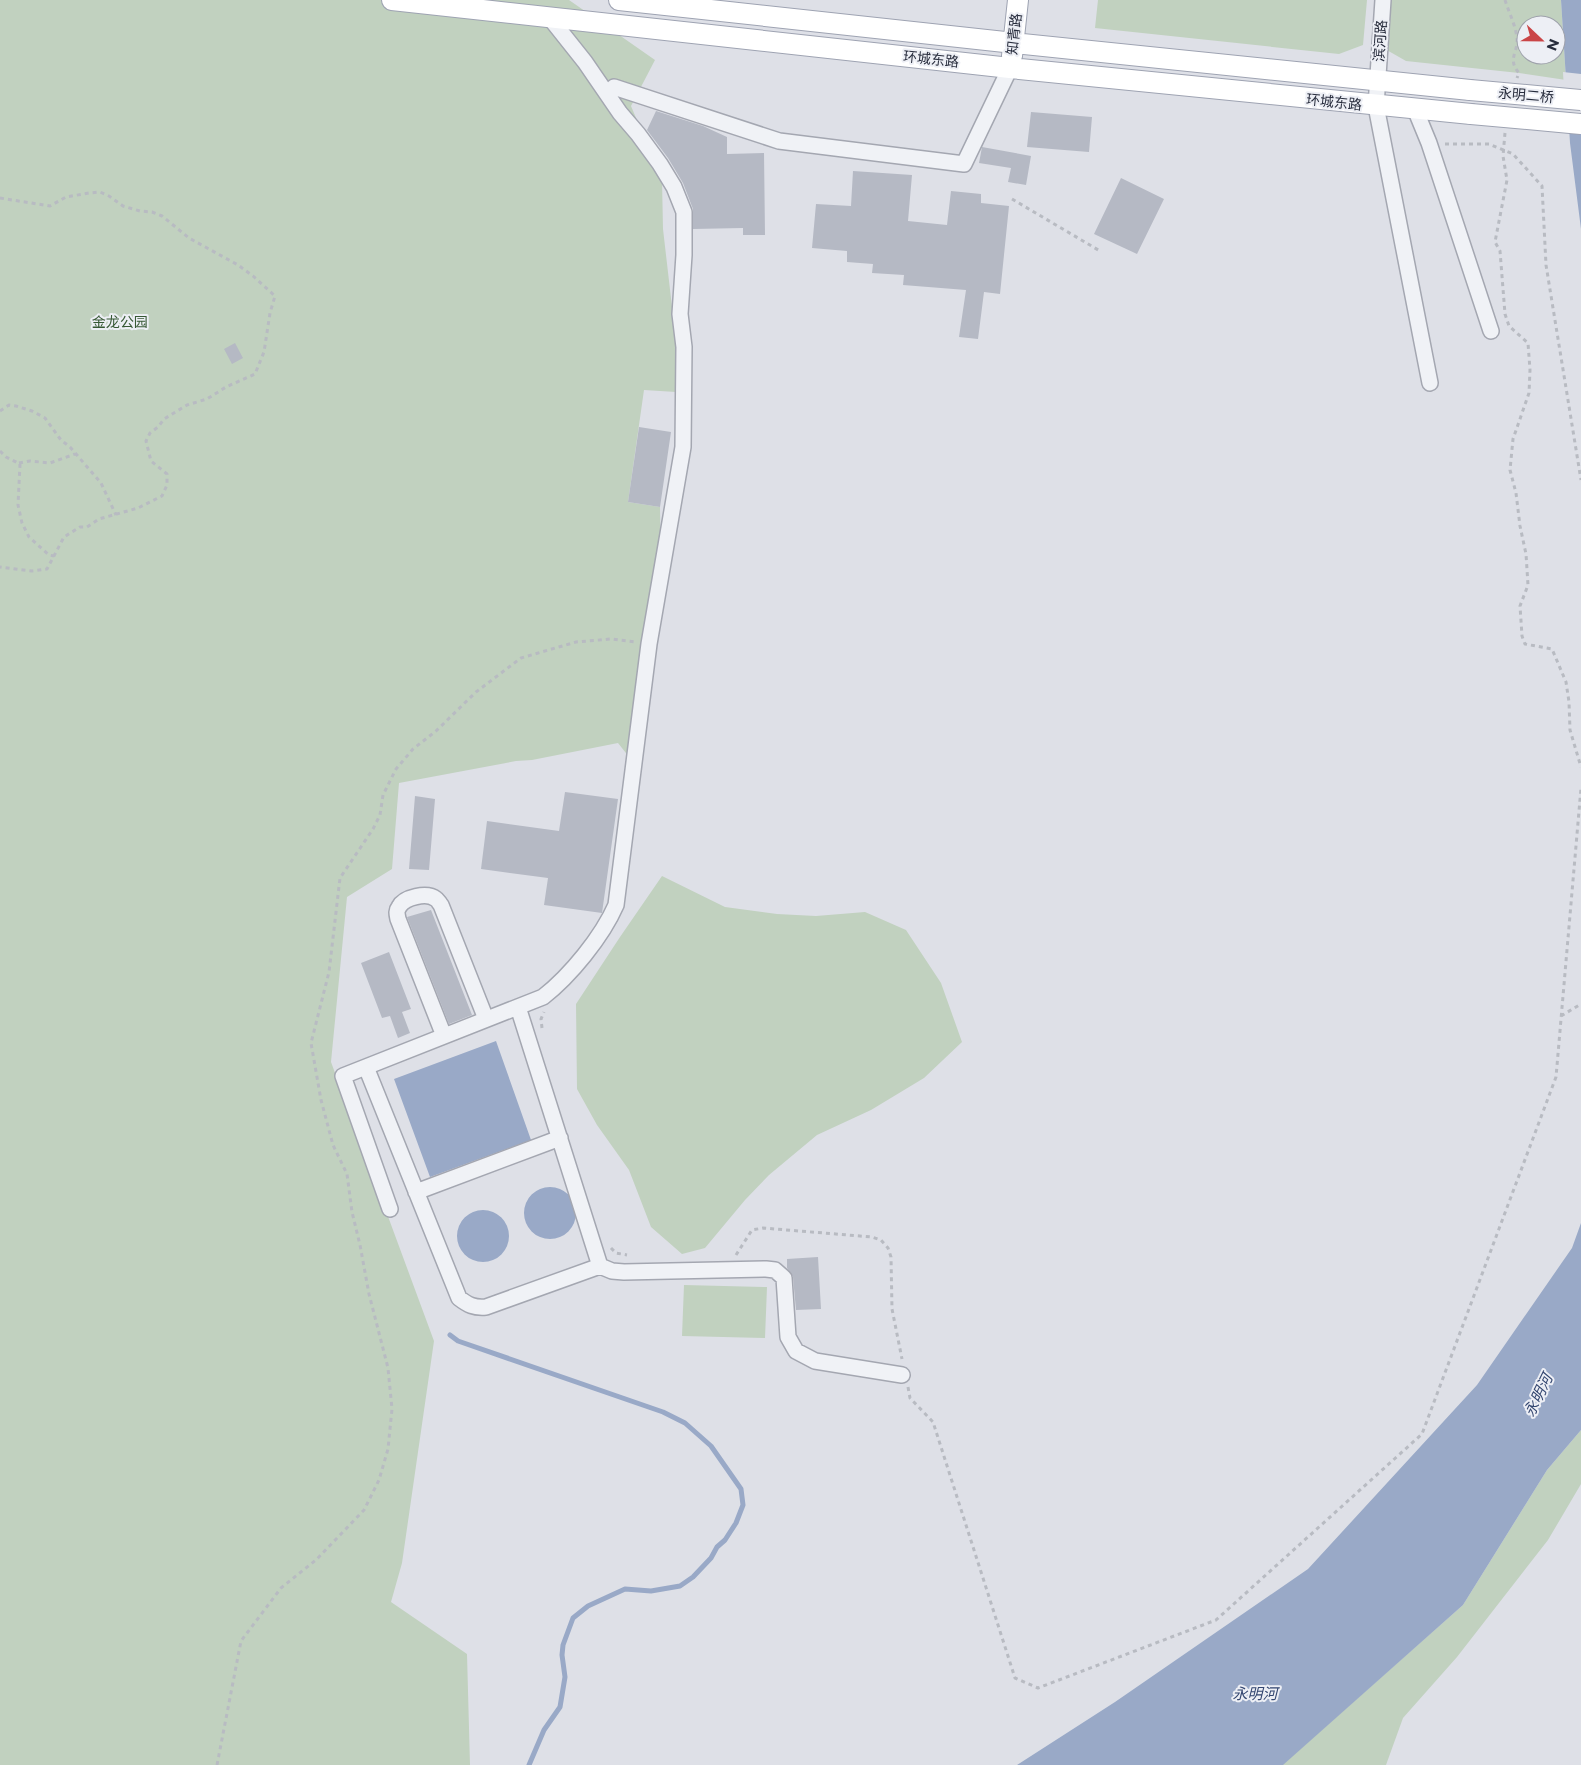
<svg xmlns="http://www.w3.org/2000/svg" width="1581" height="1765" font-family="Montserrat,'Noto Sans SC',sans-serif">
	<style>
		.green { fill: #c1d1bf; fill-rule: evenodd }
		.water { fill: #99a9c7 }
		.pier { fill: #dee0e7 }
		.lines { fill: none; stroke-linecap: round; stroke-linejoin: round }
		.stream { stroke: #99a9c7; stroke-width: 5 }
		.building { fill: #b5b9c4 }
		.minor-casing { stroke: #a4a7b1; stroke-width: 18 }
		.major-casing { stroke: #9ea3b2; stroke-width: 22 }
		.path { stroke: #b8bbc2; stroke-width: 3; stroke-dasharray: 4 4; stroke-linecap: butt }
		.minor { stroke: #f0f2f6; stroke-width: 15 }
		.major { stroke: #fff; stroke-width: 20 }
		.major-bridge-casing { stroke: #9ea3b2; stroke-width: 22; stroke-linecap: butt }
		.major-bridge { stroke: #fff; stroke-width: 20 }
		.labels { text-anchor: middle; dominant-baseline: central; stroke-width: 4; stroke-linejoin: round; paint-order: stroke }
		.street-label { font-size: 14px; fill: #282d3d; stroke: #edeff5 }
		.park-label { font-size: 14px; fill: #375935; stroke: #edeff5 }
		.water-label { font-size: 15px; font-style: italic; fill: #334670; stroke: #edeff5 }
	</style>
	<rect width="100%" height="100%" fill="#dee0e7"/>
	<!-- green -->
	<path class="green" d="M0 0H569L655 60 631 106 662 180 663 229 677 350 676 392 644 390 628 502 660 507 661 578 641 772 618 743 532 760 516 761 399 783 392 869 347 897 331 1062 434 1341 402 1563 391 1602 467 1654 470 1765H0Z
		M1098 0H1367L1363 45 1339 54 1095 28Z
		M1388 0H1561L1566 80 1519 73 1406 61 1385 49ZM1526 25H1556V55H1526Z
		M662 876 725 907 777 914 816 916 865 912 906 930 941 983 962 1042 924 1078 871 1110 817 1135 769 1175 745 1200 705 1248 682 1254 651 1227 629 1170 597 1125 577 1089 576 1004 620 937Z
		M684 1285 767 1287 765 1338 682 1336Z
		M1581 1430V1484L1548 1540 1457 1657 1403 1718 1386 1765H1282L1463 1605 1547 1470Z"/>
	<!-- water -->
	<path class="water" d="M1561 0H1581V229L1570 143Z
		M496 1041 531 1140 430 1177 394 1079Z
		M524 1213a26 26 0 1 1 52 0a26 26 0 1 1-52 0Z
		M457 1236a26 26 0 1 1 52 0a26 26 0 1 1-52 0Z
		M1581 1223V1430L1547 1470 1463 1605 1283 1765H1017L1115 1702 1308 1569 1477 1385 1572 1248Z"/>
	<!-- pier -->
	<path class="pier" d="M1563 72 1581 74V132L1566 131Z"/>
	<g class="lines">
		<!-- stream -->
		<path class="stream" d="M450 1335 458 1341 663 1412 685 1423 711 1446 741 1489 743 1505 736 1523 725 1540 717 1547 711 1558 693 1577 680 1586 651 1591 625 1589 588 1606 573 1618 563 1645 562 1655 565 1677 560 1707 544 1730 529 1765"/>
	</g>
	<!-- building -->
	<path class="building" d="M656 111 703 126 727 137V154L764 153 765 235H743V228L693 229V209L683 183 668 158 647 130Z
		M1031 112 1092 117 1089 152 1027 147Z
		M982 147 1031 156 1026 185 1008 182 1011 168 979 163Z
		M853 171 912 175 908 221 947 225 951 191 981 194V203L1009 206 1000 294 984 292 978 339 959 337 966 290 903 285 904 275 872 273 873 264 847 262V251L812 248 816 204 851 206Z
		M1121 178 1164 199 1137 254 1094 234Z
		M235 343 243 358 232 364 224 349Z
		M639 427 671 432 660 507 628 502Z
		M565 792 618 799 602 913 544 905 548 878 481 869 487 821 559 831Z
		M415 796 435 799 429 870 409 869Z
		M431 910 472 1015 449 1024 407 917Z
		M389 952 411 1009 402 1012 410 1033 398 1038 390 1016 382 1018 361 963Z
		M818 1257 821 1309 796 1310 793 1277 787 1268V1259Z"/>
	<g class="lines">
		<!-- minor casing -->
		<g class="minor-casing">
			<path id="minor" d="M1383 0 1376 106 1430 383
				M614 87 779 141 964 164 1010 68
				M1415 109 1429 143 1491 331
				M444 1036 398 919C397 914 396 911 399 907 404 897 427 892 436 899 438 900 439 903 441 905L486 1019
				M366 1067 459 1298C468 1305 474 1308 486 1307L600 1266 518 1007
				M416 1192 560 1138
				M390 1209 343 1076 543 997C570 976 602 937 616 905L649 644 683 447 684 347 680 314 684 255V212L674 187 660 164 638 134 620 113 585 62 550 18
				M600 1266 612 1271 624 1272 766 1269 775 1270 784 1278 788 1337 796 1351 815 1361 902 1375"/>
		</g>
		<!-- major casing -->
		<g class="major-casing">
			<path id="major" d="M392 0 1010 68 1471 114
				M619 0 1014 43 1470 90
				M1012 56 1018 0"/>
		</g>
		<!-- path -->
		<path class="path" d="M1505 0C1509 13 1516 26 1517 39 1518 53 1507 59 1519 73L1517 78
			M1505 133 1503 156 1507 180 1495 242 1500 251 1505 314 1509 326 1528 343 1530 370 1529 393 1513 439 1510 470 1516 493 1520 526 1526 554 1528 585 1520 606 1522 636 1525 644 1552 649 1566 682 1569 702 1570 730 1581 767
			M1445 144H1489L1513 154 1542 186 1546 265 1581 480
			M0 198 50 206 66 197 89 193 100 192 109 196 123 206 140 211 152 212 162 216 189 238 238 265 253 276 275 296 270 313 264 352 255 374 226 387 207 399 187 405 164 419 158 427 150 433 146 441 151 461 167 474V485L162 496 138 508 99 519 87 527H80L64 537 47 569 32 571 0 567
			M1012 199 1100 251
			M0 411 9 405 16 406 32 411 45 418 61 440 70 447 101 483 116 515
			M0 451 6 457 20 464 18 505 22 523 29 537 49 555 54 556
			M19 463 30 461 50 463 75 454
			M1561 1016 1581 1004
			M542 1028 541 1019 544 1012
			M611 1248 616 1253 627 1255
			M736 1255 752 1230 763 1228 872 1237 881 1240 888 1248 891 1257 892 1309 902 1359
			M908 1387 910 1398 933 1422 1015 1678 1038 1688 1216 1620 1422 1434 1556 1077 1581 788
			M217 1765 241 1641 281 1588 316 1560 364 1510 379 1480 388 1449 392 1409 388 1368 369 1294 360 1245 352 1212 347 1174 333 1145 321 1100 311 1043 329 972 340 878 373 829 380 815 383 795 396 769 413 749 436 731 476 692 521 658 576 642 611 639 636 642"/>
		<!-- minor -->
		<use href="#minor" class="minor"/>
		<!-- major -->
		<use href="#major" class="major"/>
		<!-- major-bridge casing -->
		<g class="major-bridge-casing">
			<path id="major-bridge" d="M1470 90 1581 100
				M1471 114 1581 124"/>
		</g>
		<!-- major-bridge -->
		<use href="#major-bridge" class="major-bridge"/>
	</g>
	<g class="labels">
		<!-- street labels -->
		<g class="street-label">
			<text transform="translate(1014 34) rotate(-83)">知青路</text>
			<text transform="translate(1380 41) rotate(-86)">滨河路</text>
			<text transform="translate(931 59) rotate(6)">环城东路</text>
			<text transform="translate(1526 95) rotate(5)">永明二桥</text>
			<text transform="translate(1334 102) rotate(6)">环城东路</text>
		</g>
		<!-- park labels -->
		<g class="park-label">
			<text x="120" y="322">金龙公园</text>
		</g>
		<!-- water labels -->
		<g class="water-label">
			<text transform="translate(1538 1395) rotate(-64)">永明河</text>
			<text x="1255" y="1693">永明河</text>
		</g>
	</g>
	<!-- north arrow -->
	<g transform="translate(1541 40) rotate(112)"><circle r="24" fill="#edeff5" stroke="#9ea1ab"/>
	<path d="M0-4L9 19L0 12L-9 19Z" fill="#ca4547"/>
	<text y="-8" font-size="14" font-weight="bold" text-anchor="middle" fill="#282d3d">N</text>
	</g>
</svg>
